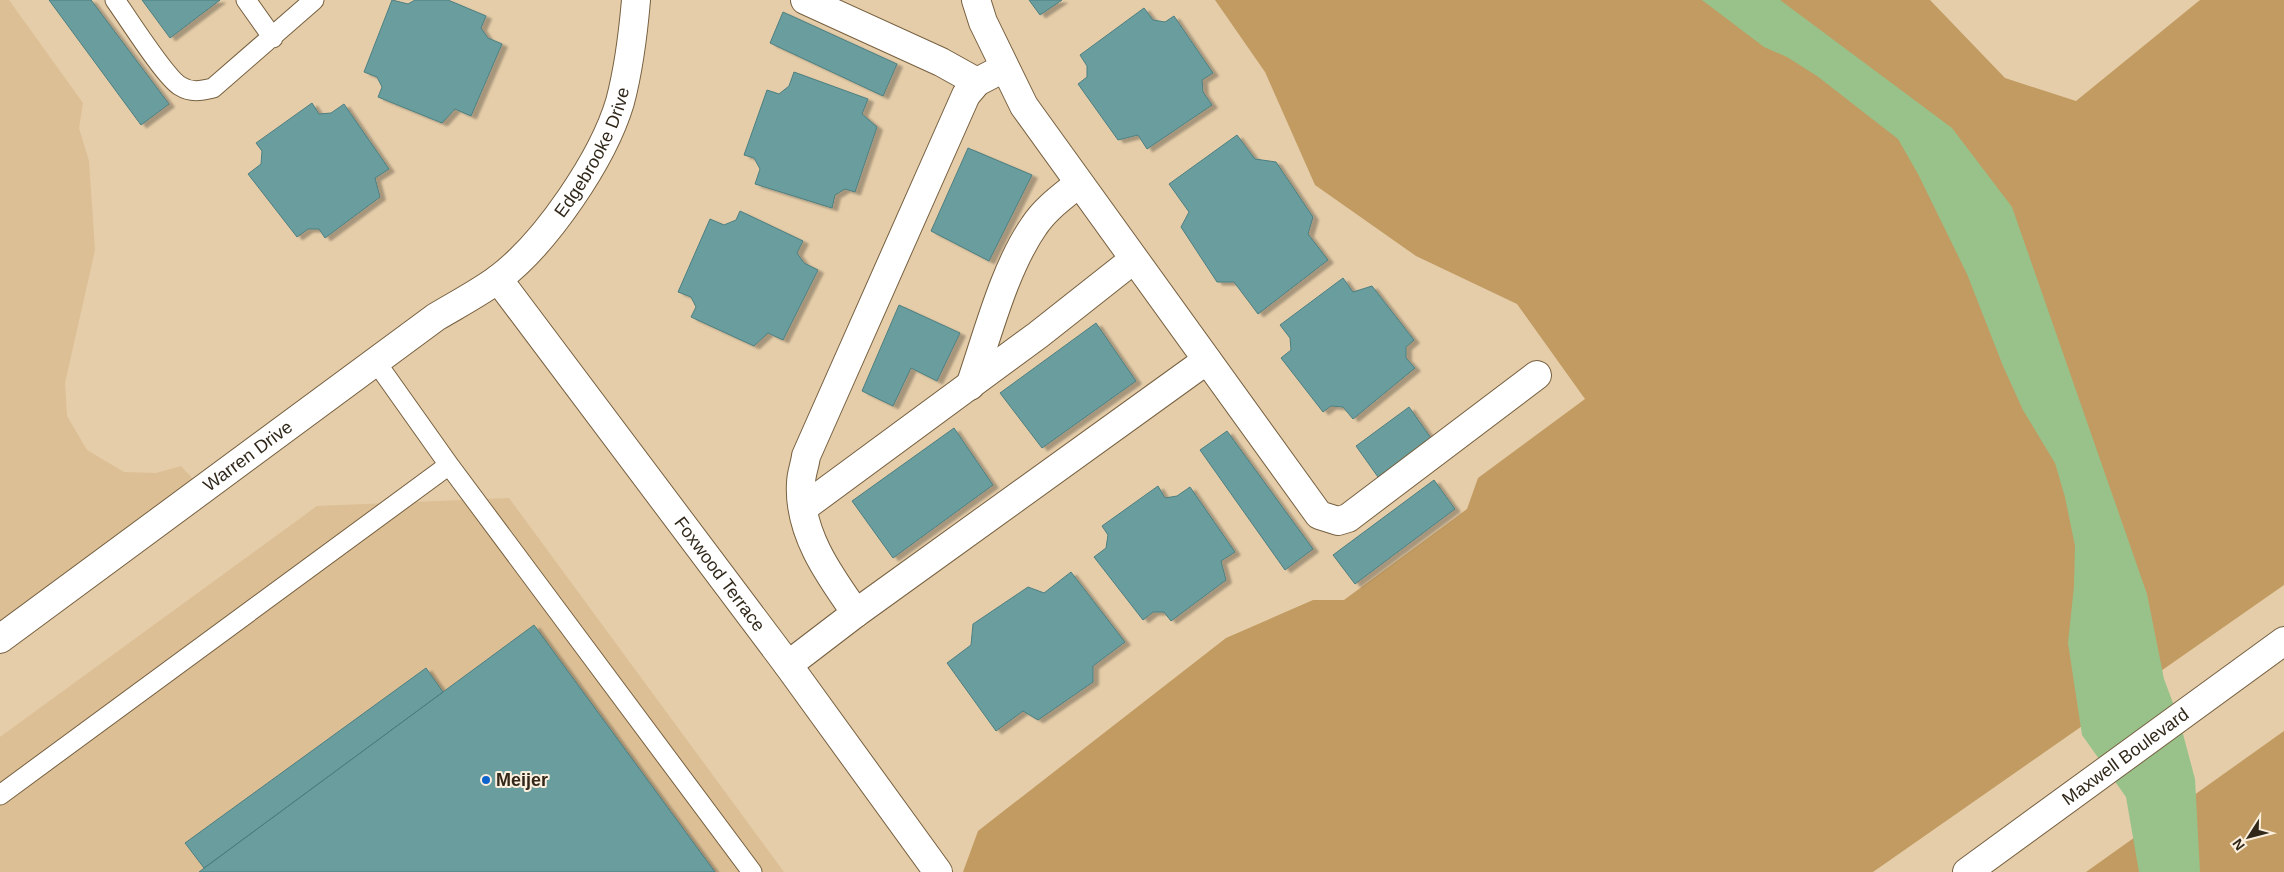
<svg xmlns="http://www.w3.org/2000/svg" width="2284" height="872" font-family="Arial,sans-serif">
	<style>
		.built { fill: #dcbf95 }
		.forest { fill: #c19b61 }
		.water { fill: #99c28b }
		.building { fill: #699d9e; stroke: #4d7f81; filter: url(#shadow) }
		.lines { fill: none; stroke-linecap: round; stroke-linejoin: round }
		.service-casing { stroke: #766040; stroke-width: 21 }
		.minor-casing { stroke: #766040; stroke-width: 30 }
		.tertiary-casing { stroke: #766040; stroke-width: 30 }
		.service { stroke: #fff; stroke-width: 19 }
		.minor { stroke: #fff; stroke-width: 28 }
		.tertiary { stroke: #fff; stroke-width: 28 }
		.poi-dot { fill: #0d64cd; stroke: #fcefdd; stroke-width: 2 }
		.labels { text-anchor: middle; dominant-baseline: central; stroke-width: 4; stroke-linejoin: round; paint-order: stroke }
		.street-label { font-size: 18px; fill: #31281a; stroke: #fcefdd }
		.poi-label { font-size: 18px; font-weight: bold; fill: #31281a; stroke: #fcefdd; text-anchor: start }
	</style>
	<defs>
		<filter id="shadow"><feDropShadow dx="5.5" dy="3" stdDeviation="1" flood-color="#0004"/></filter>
	</defs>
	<rect width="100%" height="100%" fill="#e5cda9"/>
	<!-- built -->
	<path class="built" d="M0 0H9L83 103 79 128 89 161 95 250 65 383 67 416 87 450 124 472 156 473 181 466 202 489 0 638Z
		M509 498 784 872H0V737L317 506Z"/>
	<!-- forest -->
	<path class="forest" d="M1215 0H1930L2005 78 2076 101 2200 0H2284V585L1873 872H963L978 831 1226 638 1313 600H1344L1467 509 1478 478 1585 399 1517 304 1416 256 1315 185 1265 72Z
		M2284 731V872H2086Z"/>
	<!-- water -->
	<path class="water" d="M1702 0H1780L1952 128 2012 207 2147 594 2164 679 2179 719 2195 779 2200 872H2139L2126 797 2082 735 2068 643 2074 586 2075 546 2065 497 2055 463 2023 410 2003 366 1967 274 1918 174 1898 139 1817 76 1787 57 1764 47Z"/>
	<!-- building -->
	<path class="building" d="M49 0H91L169 104 141 125Z
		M142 0H220L170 38Z
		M392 0 408 4 415 0H448L486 16 481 28 488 38 502 44 471 116 455 109 442 123 378 97 382 87 377 77 364 72Z
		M1029 0H1062L1040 15Z
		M1144 8 1153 20 1165 22 1174 16 1213 73 1202 80 1203 92 1212 105 1147 149 1138 135 1118 140 1078 84 1087 77V66L1080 55Z
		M783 12 897 64 883 96 770 43Z
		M794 72 868 99 862 114 877 127 855 192 845 189 835 195 832 208 755 184 760 169 754 158 744 155 767 90 779 94 789 86Z
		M312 103 319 114 331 113 344 104 389 169 375 178 380 197 325 238 319 229H308L297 237 248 174 261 164 262 151 256 143Z
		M1237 135 1255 159 1276 162 1313 217 1308 234 1328 260 1258 314 1234 282H1217L1181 227 1189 212 1169 184Z
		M968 148 1032 175 989 261 931 231Z
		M740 211 803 241 797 253 804 263 818 270 783 340 768 333 754 346 691 317 696 307 691 297 678 292 710 219 724 225 736 220Z
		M1343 278 1353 292 1372 286 1414 340 1406 347V358L1415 368 1353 419 1343 407 1331 406 1323 412 1281 358 1291 350 1290 338 1280 325Z
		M899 305 960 333 937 381 911 368 893 406 862 391Z
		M1096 323 1136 381 1042 448 1000 393Z
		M1409 407 1431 438 1378 477 1356 446Z
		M954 428 993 485 893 558 852 501Z
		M1227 431 1313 549 1285 570 1200 450Z
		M1434 480 1455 509 1355 584 1333 555Z
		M1158 486 1165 498 1177 496 1190 487 1235 552 1221 561 1226 580 1171 621 1164 612H1153L1143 620 1094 557 1106 548 1108 535 1102 526Z
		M1071 572 1125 642 1093 666V682L1038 720 1023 711 996 731 947 663 971 645 973 624 1028 587 1044 593Z
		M534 625 715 872H199L443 692Z
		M426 668 443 692 204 868 185 843Z"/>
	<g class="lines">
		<!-- service casing -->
		<g class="service-casing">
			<path id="service" d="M115 0C128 18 165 77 180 86 191 93 201 91 213 88L314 0
				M246 0 273 38
				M449 465 752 872
				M0 795 449 465 376 362"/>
		</g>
		<!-- minor casing -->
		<g class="minor-casing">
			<g id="minor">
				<path d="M805 0 941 62 977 82"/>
				<path d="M976 0 983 22 1024 106 1319 515 1338 521 1348 518 1537 375"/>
				<path id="s1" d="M498 279 788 665 938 872"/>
				<path d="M970 386C987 337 1004 269 1034 226 1045 209 1062 197 1078 184"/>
				<path d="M803 508 1038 335 1133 260"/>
				<path d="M856 613C829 575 798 532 801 483 801 474 805 465 806 456L966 95 977 82 1004 68"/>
				<path id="s2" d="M0 639 436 317C456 305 479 293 498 279 546 243 603 159 620 102 629 68 633 35 636 0"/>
				<path d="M788 665 856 613 1207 360"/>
			</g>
		</g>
		<!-- tertiary casing -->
		<g class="tertiary-casing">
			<g id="tertiary">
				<path id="s3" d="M1967 872 2284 641"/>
			</g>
		</g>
		<!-- service -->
		<use href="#service" class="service"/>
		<!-- minor -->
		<use href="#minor" class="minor"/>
		<!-- tertiary -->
		<use href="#tertiary" class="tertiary"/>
	</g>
	<!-- markers -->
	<circle class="poi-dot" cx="486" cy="780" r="5"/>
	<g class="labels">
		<!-- street labels -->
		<g class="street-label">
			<text stroke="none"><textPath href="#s2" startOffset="775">Edgebrooke Drive</textPath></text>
			<text stroke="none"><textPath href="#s2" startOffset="308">Warren Drive</textPath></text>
			<text stroke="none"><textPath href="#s1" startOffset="369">Foxwood Terrace</textPath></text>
			<text stroke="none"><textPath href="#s3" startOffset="196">Maxwell Boulevard</textPath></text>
		</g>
		<!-- poi labels -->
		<g class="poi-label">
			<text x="496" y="780">Meijer</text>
		</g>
	</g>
	<!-- north arrow -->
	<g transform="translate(2249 837) rotate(234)" stroke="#fcefdd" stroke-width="4" paint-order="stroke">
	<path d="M0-4L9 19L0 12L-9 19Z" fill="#31281a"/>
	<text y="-8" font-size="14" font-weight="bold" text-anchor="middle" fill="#31281a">N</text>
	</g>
</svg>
